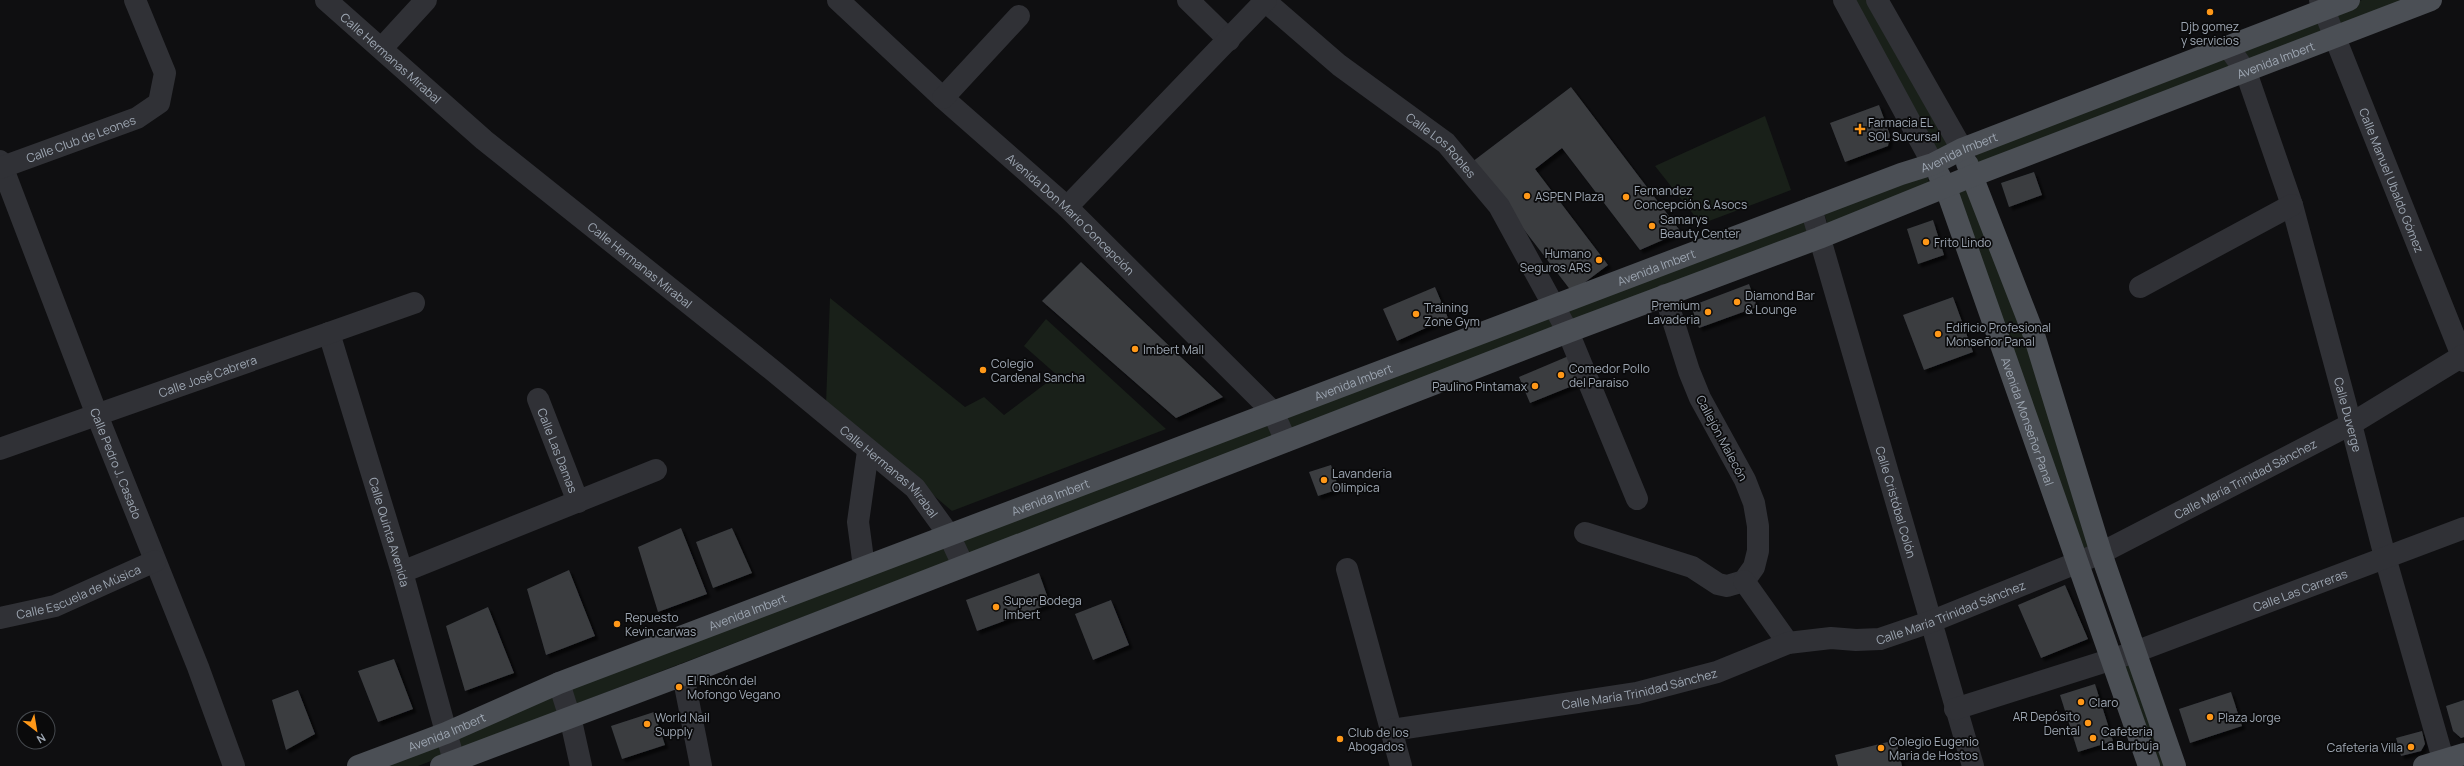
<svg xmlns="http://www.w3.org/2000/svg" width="2464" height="766" font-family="Manrope,sans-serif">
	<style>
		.green { fill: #192019 }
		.building { fill: #3b3d41; filter: url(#shadow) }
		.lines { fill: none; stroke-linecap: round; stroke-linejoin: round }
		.minor { stroke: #303136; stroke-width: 22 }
		.major { stroke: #4b4f55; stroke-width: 22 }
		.poi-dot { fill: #ff9818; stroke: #0a0a0b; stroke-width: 1.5 }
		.labels { text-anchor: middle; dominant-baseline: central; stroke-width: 3.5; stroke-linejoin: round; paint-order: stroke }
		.poi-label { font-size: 12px; fill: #9ea7b3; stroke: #0a0a0b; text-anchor: start }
		.street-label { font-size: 12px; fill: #9ea7b3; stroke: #0a0a0b }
	</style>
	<defs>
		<filter id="shadow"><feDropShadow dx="3.5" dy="3.5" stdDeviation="1" flood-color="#0009"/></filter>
	</defs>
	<rect width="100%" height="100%" fill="#0f0f11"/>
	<!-- green -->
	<path class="green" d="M1850 0H1870L1954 144 1932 156Z
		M2362 0H2418L2341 31 2330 12Z
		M2320 21 2327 35 1978 165 1975 151Z
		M1765 116 1791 190 1701 224 1655 166Z
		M1927 173 1930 188 1828 225 1824 213Z
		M1970 189 2003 274 2092 549 2080 552 1954 194Z
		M1807 216 1809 232 1570 324 1564 307Z
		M830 298 965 407 984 397 1004 415 1057 375 1024 346 1046 319 1166 429 952 511 826 404Z
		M1551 313 1554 328 1291 430 1284 413Z
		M1268 422 1275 437 968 556 961 538Z
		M945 545 954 559 573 705 565 685Z
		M2132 658 2170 766H2154L2116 663Z
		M554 693 558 711 458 753 455 737Z
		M441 740 444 756 418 766H375Z"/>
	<!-- building -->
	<path class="building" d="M1571 87 1681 232 1640 250 1562 148 1535 169 1608 265 1572 292 1472 162Z
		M1879 105 1890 135 1888 146 1845 162 1830 123Z
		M2034 172 2042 195 2009 207 2001 183Z
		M1933 220 1944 255 1918 264 1907 229Z
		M1081 262 1223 397 1176 418 1042 301Z
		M1749 284 1757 307 1699 328 1691 306Z
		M1435 287 1448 318 1397 341 1383 309Z
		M1953 297 1973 352 1924 370 1903 315Z
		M1571 355 1582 382 1530 403 1519 377Z
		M1331 465 1339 489 1318 496 1309 472Z
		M681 528 707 594 658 612 638 547Z
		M732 528 752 573 713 588 696 542Z
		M569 570 595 636 546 655 527 589Z
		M1039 573 1050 604 977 631 966 600Z
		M2065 585 2088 639 2041 658 2018 605Z
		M1111 600 1129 645 1093 660 1075 614Z
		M488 607 514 673 465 691 446 626Z
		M394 659 413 709 378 722 358 671Z
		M2095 684 2113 741 2078 752 2060 695Z
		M298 690 315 734 286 750 272 700Z
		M2231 692 2242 726 2190 743 2179 709Z
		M2464 700V737L2461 738 2453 731 2446 706Z
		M654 712 665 745 622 759 611 726Z
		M2422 731 2425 744 2421 751 2401 756 2396 738Z
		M1896 740 1902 766H1838L1835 755Z"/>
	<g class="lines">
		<!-- minor -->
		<g class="minor">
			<path id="s1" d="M326 0 484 140 771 369 915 488 949 535 963 565"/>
			<path id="s2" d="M838 0 943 98 1067 207 1273 412 1286 441"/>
			<path d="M1188 0 1229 40"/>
			<path d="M1844 0 1933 164"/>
			<path d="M1877 0 1962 149"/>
			<path id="s3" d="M2320 0 2464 361"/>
			<path id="s4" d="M1265 1 1339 65 1446 143 1499 206 1568 332 1637 499"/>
			<path d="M382 48 426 0"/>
			<path id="s5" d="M2229 48 2246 72 2292 205 2351 424 2385 557 2445 766"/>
			<path d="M943 98 1019 16"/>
			<path id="s6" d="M0 161 97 415 198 667 234 766"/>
			<path id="s7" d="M0 168 137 118 159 103 165 73 135 0"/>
			<path d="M1067 207 1266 0"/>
			<path id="s8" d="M1811 208 1973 766"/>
			<path d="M2140 287 2292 205"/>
			<path id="s9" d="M329 333 402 572 454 761"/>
			<path id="s10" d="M538 399 578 502"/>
			<path id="s11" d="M0 449 414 303"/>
			<path d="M1585 533 1692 567 1718 584 1727 586 1744 581 1754 567 1758 551V526L1754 503 1745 480 1700 398 1689 371 1665 295"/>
			<path d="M864 567 858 522 868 451"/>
			<path d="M1347 569 1401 766"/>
			<path d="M402 572 656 470"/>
			<path d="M1744 581 1788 643"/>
			<path id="s12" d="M0 618 55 606 155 561"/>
			<path d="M683 675 701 766"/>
			<path d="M559 683 571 721 581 766"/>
			<path id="s13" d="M1955 709 2135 652 2464 528"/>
			<path id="s14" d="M1392 730 1637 693 1717 672 1788 643 1831 638 1856 640 1880 639 1930 622 2101 553 2351 424 2464 355"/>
		</g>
		<!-- major -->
		<g class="major">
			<path d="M1967 163 2034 335 2101 553 2175 766"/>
			<path id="s15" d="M1939 175 1946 188 2149 766"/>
			<path id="s16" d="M358 766 446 733 559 683 1901 174 1933 164 1962 149 2349 0"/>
			<path id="s17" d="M441 766 683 675 1568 332 1819 238 1972 176 2431 0"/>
			<path d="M2424 766 2464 754"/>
		</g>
	</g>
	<!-- markers -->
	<g class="poi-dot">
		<circle cx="2210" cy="12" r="4"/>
		<path d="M1858 123h4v4h4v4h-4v4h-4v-4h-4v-4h4z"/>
		<circle cx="1527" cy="196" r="4"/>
		<circle cx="1626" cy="197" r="4"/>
		<circle cx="1652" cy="226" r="4"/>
		<circle cx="1926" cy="242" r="4"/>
		<circle cx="1599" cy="260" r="4"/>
		<circle cx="1737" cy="302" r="4"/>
		<circle cx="1708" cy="312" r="4"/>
		<circle cx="1416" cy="314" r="4"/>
		<circle cx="1938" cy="334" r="4"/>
		<circle cx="1135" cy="349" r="4"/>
		<circle cx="983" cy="370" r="4"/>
		<circle cx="1561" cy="375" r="4"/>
		<circle cx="1535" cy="386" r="4"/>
		<circle cx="1324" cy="480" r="4"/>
		<circle cx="996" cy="607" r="4"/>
		<circle cx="617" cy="624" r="4"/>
		<circle cx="679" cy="687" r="4"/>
		<circle cx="2081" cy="702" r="4"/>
		<circle cx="2210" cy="717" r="4"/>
		<circle cx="2088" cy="723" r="4"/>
		<circle cx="647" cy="724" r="4"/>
		<circle cx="2093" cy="738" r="4"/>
		<circle cx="1340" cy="739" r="4"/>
		<circle cx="2411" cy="747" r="4"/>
		<circle cx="1881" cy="748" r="4"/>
	</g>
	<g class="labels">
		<!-- poi labels -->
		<g class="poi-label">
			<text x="2210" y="26" text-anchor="middle">Djb gomez<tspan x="2210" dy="14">y servicios</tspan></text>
			<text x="1868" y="122">Farmacia EL<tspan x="1868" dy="14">SOL Sucursal</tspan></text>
			<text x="1634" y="190">Fernandez<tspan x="1634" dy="14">Concepción &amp; Asocs</tspan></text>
			<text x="1535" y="196">ASPEN Plaza</text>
			<text x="1660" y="219">Samarys<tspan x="1660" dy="14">Beauty Center</tspan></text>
			<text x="1934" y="242">Frito Lindo</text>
			<text x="1591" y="253" text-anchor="end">Humano<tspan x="1591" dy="14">Seguros ARS</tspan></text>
			<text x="1745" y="295">Diamond Bar<tspan x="1745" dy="14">&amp; Lounge</tspan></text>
			<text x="1700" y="305" text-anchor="end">Premium<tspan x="1700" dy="14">Lavaderia</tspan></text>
			<text x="1424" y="307">Training<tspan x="1424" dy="14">Zone Gym</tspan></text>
			<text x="1946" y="327">Edificio Profesional<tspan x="1946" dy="14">Monseñor Panal</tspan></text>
			<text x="1143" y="349">Imbert Mall</text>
			<text x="991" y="363">Colegio<tspan x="991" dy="14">Cardenal Sancha</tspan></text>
			<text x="1569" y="368">Comedor Pollo<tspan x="1569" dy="14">del Paraiso</tspan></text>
			<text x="1527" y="386" text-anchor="end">Paulino Pintamax</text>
			<text x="1332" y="473">Lavanderia<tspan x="1332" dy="14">Olimpica</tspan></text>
			<text x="1004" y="600">Super Bodega<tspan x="1004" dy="14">Imbert</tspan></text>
			<text x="625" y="617">Repuesto<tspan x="625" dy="14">Kevin carwas</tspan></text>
			<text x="687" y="680">El Rincón del<tspan x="687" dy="14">Mofongo Vegano</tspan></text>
			<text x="2089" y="702">Claro</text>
			<text x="2080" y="716" text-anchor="end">AR Depósito<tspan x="2080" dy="14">Dental</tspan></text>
			<text x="655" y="717">World Nail<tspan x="655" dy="14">Supply</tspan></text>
			<text x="2218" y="717">Plaza Jorge</text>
			<text x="2101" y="731">Cafeteria<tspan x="2101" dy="14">La Burbuja</tspan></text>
			<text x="1348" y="732">Club de los<tspan x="1348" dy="14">Abogados</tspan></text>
			<text x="1889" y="741">Colegio Eugenio<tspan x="1889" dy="14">Maria de Hostos</tspan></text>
			<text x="2403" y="747" text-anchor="end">Cafeteria Villa</text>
		</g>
		<!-- street labels -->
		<g class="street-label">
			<text stroke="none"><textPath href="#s1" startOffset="87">Calle Hermanas Mirabal</textPath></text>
			<text stroke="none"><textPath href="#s17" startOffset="1966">Avenida Imbert</textPath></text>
			<text stroke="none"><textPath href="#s7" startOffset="86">Calle Club de Leones</textPath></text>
			<text stroke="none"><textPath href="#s4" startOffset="228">Calle Los Robles</textPath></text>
			<text stroke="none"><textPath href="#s16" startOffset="1715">Avenida Imbert</textPath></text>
			<text stroke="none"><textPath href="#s3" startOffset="194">Calle Manuel Ubaldo Gómez</textPath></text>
			<text stroke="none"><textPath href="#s2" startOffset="316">Avenida Don Mario Concepción</textPath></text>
			<text stroke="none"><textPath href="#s1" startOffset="411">Calle Hermanas Mirabal</textPath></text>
			<text stroke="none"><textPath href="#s16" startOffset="1391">Avenida Imbert</textPath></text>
			<text stroke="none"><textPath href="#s11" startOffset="220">Calle José Cabrera</textPath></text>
			<text stroke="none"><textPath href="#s16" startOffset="1067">Avenida Imbert</textPath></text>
			<text stroke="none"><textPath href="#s5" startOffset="387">Calle Duverge</textPath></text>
			<text stroke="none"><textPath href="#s15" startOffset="262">Avenida Monseñor Panal</textPath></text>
			<text transform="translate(1722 438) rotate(62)">Callejón Malecón</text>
			<text stroke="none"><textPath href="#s10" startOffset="55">Calle Las Damas</textPath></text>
			<text stroke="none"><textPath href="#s6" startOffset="324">Calle Pedro J. Casado</textPath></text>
			<text stroke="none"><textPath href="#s1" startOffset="735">Calle Hermanas Mirabal</textPath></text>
			<text stroke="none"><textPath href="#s14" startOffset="899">Calle María Trinidad Sánchez</textPath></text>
			<text stroke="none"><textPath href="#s16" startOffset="743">Avenida Imbert</textPath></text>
			<text stroke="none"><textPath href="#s8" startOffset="306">Calle Cristóbal Colón</textPath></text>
			<text stroke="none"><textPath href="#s9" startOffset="208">Calle Quinta Avenida</textPath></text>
			<text stroke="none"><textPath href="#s13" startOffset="365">Calle Las Carreras</textPath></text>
			<text stroke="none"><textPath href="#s12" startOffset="83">Calle Escuela de Música</textPath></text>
			<text stroke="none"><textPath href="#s16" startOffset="419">Avenida Imbert</textPath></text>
			<text stroke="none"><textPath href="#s14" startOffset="575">Calle María Trinidad Sánchez</textPath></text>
			<text stroke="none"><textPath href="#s14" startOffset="251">Calle María Trinidad Sánchez</textPath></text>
			<text stroke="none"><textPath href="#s16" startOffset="95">Avenida Imbert</textPath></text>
		</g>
	</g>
	<!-- north arrow -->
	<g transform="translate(36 730) rotate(149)"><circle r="19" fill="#0a0a0b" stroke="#45494e"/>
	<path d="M0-3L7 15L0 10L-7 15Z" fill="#ff9818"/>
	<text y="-6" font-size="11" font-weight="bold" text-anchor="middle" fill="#9ea7b3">N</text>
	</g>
</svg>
